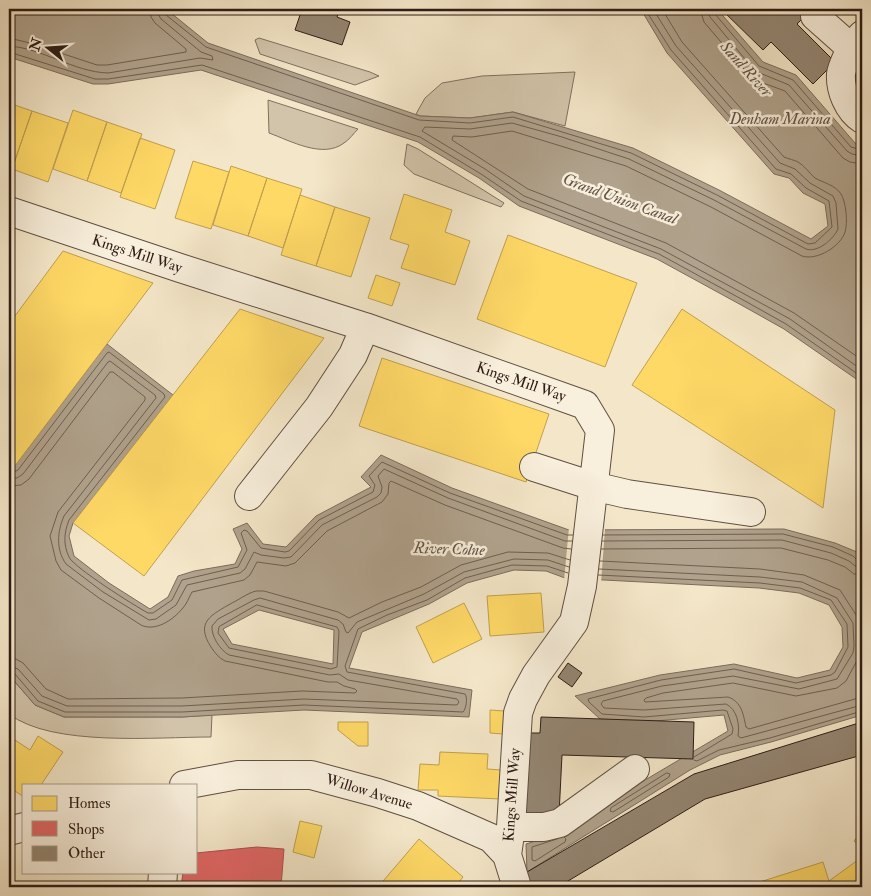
<svg xmlns="http://www.w3.org/2000/svg" width="871" height="896" font-family="'IM FELL Double Pica',serif">
	<style>
		.green { fill: #d2c4aa; stroke: #807060 }
		.water { fill: #b0a28c; stroke: #7c6c5c; fill-rule: evenodd }
		.pier { fill: #f4e7c9 }
		.homes { fill: #ffd966; stroke: #c0a04e }
		.shops { fill: #e06666; stroke: #aa504e }
		.lines { fill: none; stroke-linecap: round; stroke-linejoin: round }
		.shore { stroke: #6e5f50; stroke-width: 1 }
		.building { fill: #948673; stroke: #2d1c15 }
		.minor-casing { stroke: #5f4f42; stroke-width: 30 }
		.minor { stroke: #f8efdc; stroke-width: 28 }
		.labels { text-anchor: middle; dominant-baseline: central; stroke-width: 5; stroke-linejoin: round; paint-order: stroke }
		.street-label { font-size: 15px; fill: #2d1c15; stroke: #f8efdc }
		.water-label { font-size: 16px; font-style: italic; fill: #615245; stroke: #f8efdc }
	</style>
	<rect width="100%" height="100%" fill="#f4e7c9"/>
	<filter id="stains"><feTurbulence type="fractalNoise" baseFrequency=".004" numOctaves="4"/><feColorMatrix values="0 0 0 0 .2 0 0 0 0 .09 0 0 0 0 .02 0 0 0 .5 -.17"/></filter>
	<radialGradient id="worn" r=".72"><stop offset=".6" stop-color="#630" stop-opacity="0"/><stop offset="1" stop-color="#630" stop-opacity=".3"/></radialGradient>
	<!-- green -->
	<path class="green" d="M259 38 370 72 379 76 355 85 260 54 255 40Z
		M575 72 565 126 513 112 470 118 420 116 416 114 425 98 442 83 482 76Z
		M268 100 358 129C354 133 349 140 344 143 323 159 291 141 269 133Z
		M407 144 418 149 504 203 501 207 414 174 404 165Z
		M9 675 35 705 64 717H182L212 715 211 737C156 737 52 747 9 714Z"/>
	<!-- water -->
	<path class="water" d="M9 9H166L208 43 420 116 470 118 513 112 633 148 719 190 811 239 828 226 825 204 803 193 789 178 774 174 667 53 643 13 631 9H717L763 62 796 75 855 143 862 145V383L784 329 743 306 657 259 519 206 479 178 418 142 201 70 108 84H93L9 57Z
		M107 344 173 395 73 523 69 536 74 556 109 583 150 609 168 597 178 576 194 571 235 564 242 549 233 529 247 523 263 544 286 547 316 516 371 487 361 477 381 455 452 488 569 530 784 529 835 543 857 552 862 559V715L771 742 720 755 690 770 527 872 526 844 565 832 640 783 728 731 724 715 644 722 600 719 575 696 660 675 734 664 797 678 830 670 843 647 842 627 829 605 799 593 759 588 565 578 546 571 514 570 467 583 429 604 362 632 349 668 472 690 469 717 304 710 182 717H64L35 705 9 675V466L14 467ZM259 610 334 630 333 664 232 644 223 629Z"/>
	<!-- pier -->
	<path class="pier" d="M569 527 605 529 601 583 564 581Z"/>
	<!-- homes -->
	<path class="homes" d="M9 103 32 111 12 169 9 168Z
		M73 110 107 122 87 181 53 169Z
		M32 111 68 123 48 182 12 169Z
		M107 122 142 134 121 193 87 181Z
		M140 138 175 150 155 209 120 197Z
		M193 161 229 172 211 229 175 218Z
		M231 166 267 178 248 236 213 225Z
		M267 178 302 189 283 248 248 236Z
		M404 194 452 210 445 232 470 241 455 285 401 268 409 245 390 239Z
		M300 195 335 207 316 266 281 255Z
		M335 207 370 218 351 277 316 266Z
		M508 235 637 283 605 367 477 319Z
		M63 251 153 283 14 467 9 464V324Z
		M376 275 400 283 392 306 368 298Z
		M240 309 324 338 144 576 73 523Z
		M682 309 835 410 823 508 632 385Z
		M382 358 549 414 526 482 359 426Z
		M541 593 544 632 490 636 487 596Z
		M464 603 482 639 433 663 416 627Z
		M490 710 504 711 503 734 490 733Z
		M338 722H368V746H358L338 730Z
		M9 736 30 750 38 736 63 752 41 785H24V797L9 787Z
		M440 752 488 754 487 769 502 770 500 799 438 796V790H418L420 764 439 765Z
		M300 821 322 826 314 858 293 852Z
		M862 831V848L854 841Z
		M419 839 463 877 455 887H378Z
		M862 857V887H744L823 862 829 881Z"/>
	<!-- shops -->
	<path class="shops" d="M257 847 284 849 281 887H181L183 872H196V853Z"/>
	<g class="lines">
		<!-- shore -->
		<path class="shore" d="M164 9 166 15 206 47 419 120 470 123 513 117 631 153 717 195 808 244 815 243 832 227 829 201 806 188 791 174 776 169 671 50 645 9
			M653 9 676 46 780 163 795 169 810 183 833 196 836 203 838 229C833 240 817 253 806 249L714 200 629 159 562 137 512 123 470 129 425 127 422 131 485 169 524 196 661 249 748 296 790 319 862 370
			M662 9 682 42 784 157C789 159 794 160 798 162 805 166 809 173 815 178 824 183 835 185 841 194 846 202 848 223 845 232 841 246 817 261 802 256L711 207 626 166 512 131 472 137 453 136 452 140 528 189 666 243 794 313 862 360
			M700 9 704 22 749 75 755 80 785 91 843 158 850 162 862 164
			M707 9 710 17 755 71 789 85 847 151 852 154 862 156
			M714 9 715 14 759 66 793 80 851 147 862 150
			M9 38 30 43 97 65H107L186 52V49L155 23 151 17 150 9
			M9 46C42 48 74 72 108 73L200 58 213 60 212 56 201 52 161 19 158 14 157 9
			M9 52 95 79H108L202 65 420 137 481 174 521 201 659 254 745 301 786 324 862 377
			M9 472H14L18 470 107 353 109 352 164 394 165 397 69 520C64 533 63 544 69 557 73 567 135 606 148 613H153L172 600 182 580 238 567 247 550 241 533 244 530 247 531 261 548 285 552 289 551 319 520 373 492 375 485 369 476 382 462 450 493 567 535H573
			M9 478H17L23 474 108 362 110 361 155 395 156 398 64 516C57 532 56 550 66 564L103 592 149 620 156 619 176 605 187 585 240 573 245 569 254 552 261 555 284 558 291 557 322 525 377 497 381 493 382 487 378 476 384 469 448 498 565 541H572
			M9 486 21 485 29 479 110 372H113L145 397V400L58 512 50 536 56 561 61 570 99 598 141 625C155 632 173 620 182 609 187 604 189 597 192 592L244 580 250 575 257 562 286 566 295 563 327 531 382 502 388 494 389 483 391 481 445 505 563 548 571 549
			M603 535 783 534 833 547 853 556 858 561 862 562
			M602 541 782 540 831 553 849 561 855 566 862 568
			M601 549 781 548 828 560 845 567 854 574 862 575
			M600 561 760 569 804 575 840 590 860 621 861 653 846 681 837 688 796 696 733 683 663 693 646 698 644 700 645 702 728 697C742 702 743 714 746 727L749 729 862 697
			M599 569 760 577 802 582 837 598 853 623 854 646 853 653 837 679 799 689 733 676 662 686 603 701 601 704 604 708 644 710 726 704C737 709 740 725 738 736L741 738 862 705
			M598 575 760 583 800 588 831 600 847 624 848 647 835 672 831 675 796 683 734 669 661 680 588 699 589 702 602 714 644 717 723 710 727 711 733 729 732 734 694 757
			M257 605 337 627 339 631 337 667 331 669 229 648 218 633 219 627Z
			M9 658 16 659 23 663 46 689 68 699 182 698 302 691 355 693 357 691 355 689 344 686 337 682H328L225 661C219 658 215 653 211 647 195 622 211 615 232 603 240 599 248 593 256 591H264L338 612 349 618 382 602 421 587 461 565 508 552 548 553 570 560
			M9 666 18 669 42 696 67 706H182L304 699 457 705 459 702 457 699 348 680 339 674 330 675 229 655C220 650 211 636 212 626L218 619 254 600 260 598 338 620 343 624 346 632 348 633 357 622 424 594 464 572 514 559 548 560 569 567
			M9 672 15 674 38 701 65 712H182L304 705 463 712C466 709 468 698 465 694L347 672 345 666 358 629 387 615 427 600 465 578 512 565 547 566 568 573
			M694 760 697 761 719 750 770 738 862 711
			M667 773 670 774 669 777 613 812 610 811 611 808Z
			M557 839 532 847V860L535 861 565 842 566 839 564 837"/>
	</g>
	<!-- building -->
	<path class="building" d="M302 9H340L337 17 350 22 342 45 295 30Z
		M721 9H808L810 11 797 24 835 62 813 84 771 42 763 50Z
		M568 663 582 673 572 687 558 677Z
		M541 717 694 722 693 759 562 755 559 815 523 814 526 733H540Z
		M862 722V755L705 799 558 887H529L527 872 694 774Z"/>
	<g class="lines">
		<!-- minor casing -->
		<g class="minor-casing">
			<path id="minor" d="M815 16 851 48 862 35
				M851 48C848 56 842 66 841 74 840 90 848 110 862 119
				M9 211 180 268 365 327 585 405 600 430 582 586 574 622 536 675 523 699 518 713 511 827 507 855
				M534 467 593 486 627 494 751 512
				M249 496 319 407 353 355 365 327
				M184 785 238 775H311L378 793 418 806 491 838 507 855 517 887
				M511 827H544L560 823 635 769
				M9 831 24 827
				M162 887 163 872"/>
		</g>
		<!-- minor -->
		<use href="#minor" class="minor"/>
	</g>
	<g class="labels">
		<!-- street labels -->
		<g class="street-label">
			<text transform="translate(137 254) rotate(18)">Kings Mill Way</text>
			<text transform="translate(521 382) rotate(19)">Kings Mill Way</text>
			<text transform="translate(369 792) rotate(17)">Willow Avenue</text>
			<text transform="translate(512 795) rotate(-86)">Kings Mill Way</text>
		</g>
		<!-- water labels -->
		<g class="water-label">
			<text transform="translate(746 69) rotate(48)">Sand River</text>
			<text x="780" y="119">Denham Marina</text>
			<text transform="translate(620 199) rotate(20)">Grand Union Canal</text>
			<text transform="translate(449 549) rotate(2)">River Colne</text>
		</g>
	</g>
	<!-- margin -->
	<rect width="871" height="896" fill="none" stroke="#f4e7c9" stroke-width="30"/>
	<rect x="10" y="10" width="851" height="876" fill="none" stroke="#2d1c15" stroke-width="2.5"/>
	<rect x="15" y="15" width="841" height="866" fill="none" stroke="#2d1c15"/>
	<!-- legend -->
	<rect x="22" y="784" width="175" height="90" fill="#f8efdc" stroke="#a79b8c"/>
	<rect x="32" y="796" width="25" height="15" fill="#ffd966" stroke="#a79b8c"/>
	<text x="68" y="808" font-size="15" fill="#2d1c15">Homes</text>
	<rect x="32" y="821" width="25" height="15" fill="#e06666" stroke="#a79b8c"/>
	<text x="68" y="834" font-size="15" fill="#2d1c15">Shops</text>
	<rect x="32" y="846" width="25" height="15" fill="#948673" stroke="#a79b8c"/>
	<text x="68" y="858" font-size="15" fill="#2d1c15">Other</text>
	<!-- north arrow -->
	<g transform="translate(48 48) rotate(287)" stroke="#f8efdc" stroke-width="4" paint-order="stroke">
	<path d="M0-4L9 19L0 12L-9 19Z" fill="#2d1c15"/>
	<text y="-8" font-size="14" font-weight="bold" text-anchor="middle" fill="#2d1c15">N</text>
	</g>
	<rect width="100%" height="100%" filter="url(#stains)"/>
	<rect width="100%" height="100%" fill="url(#worn)"/>
</svg>
